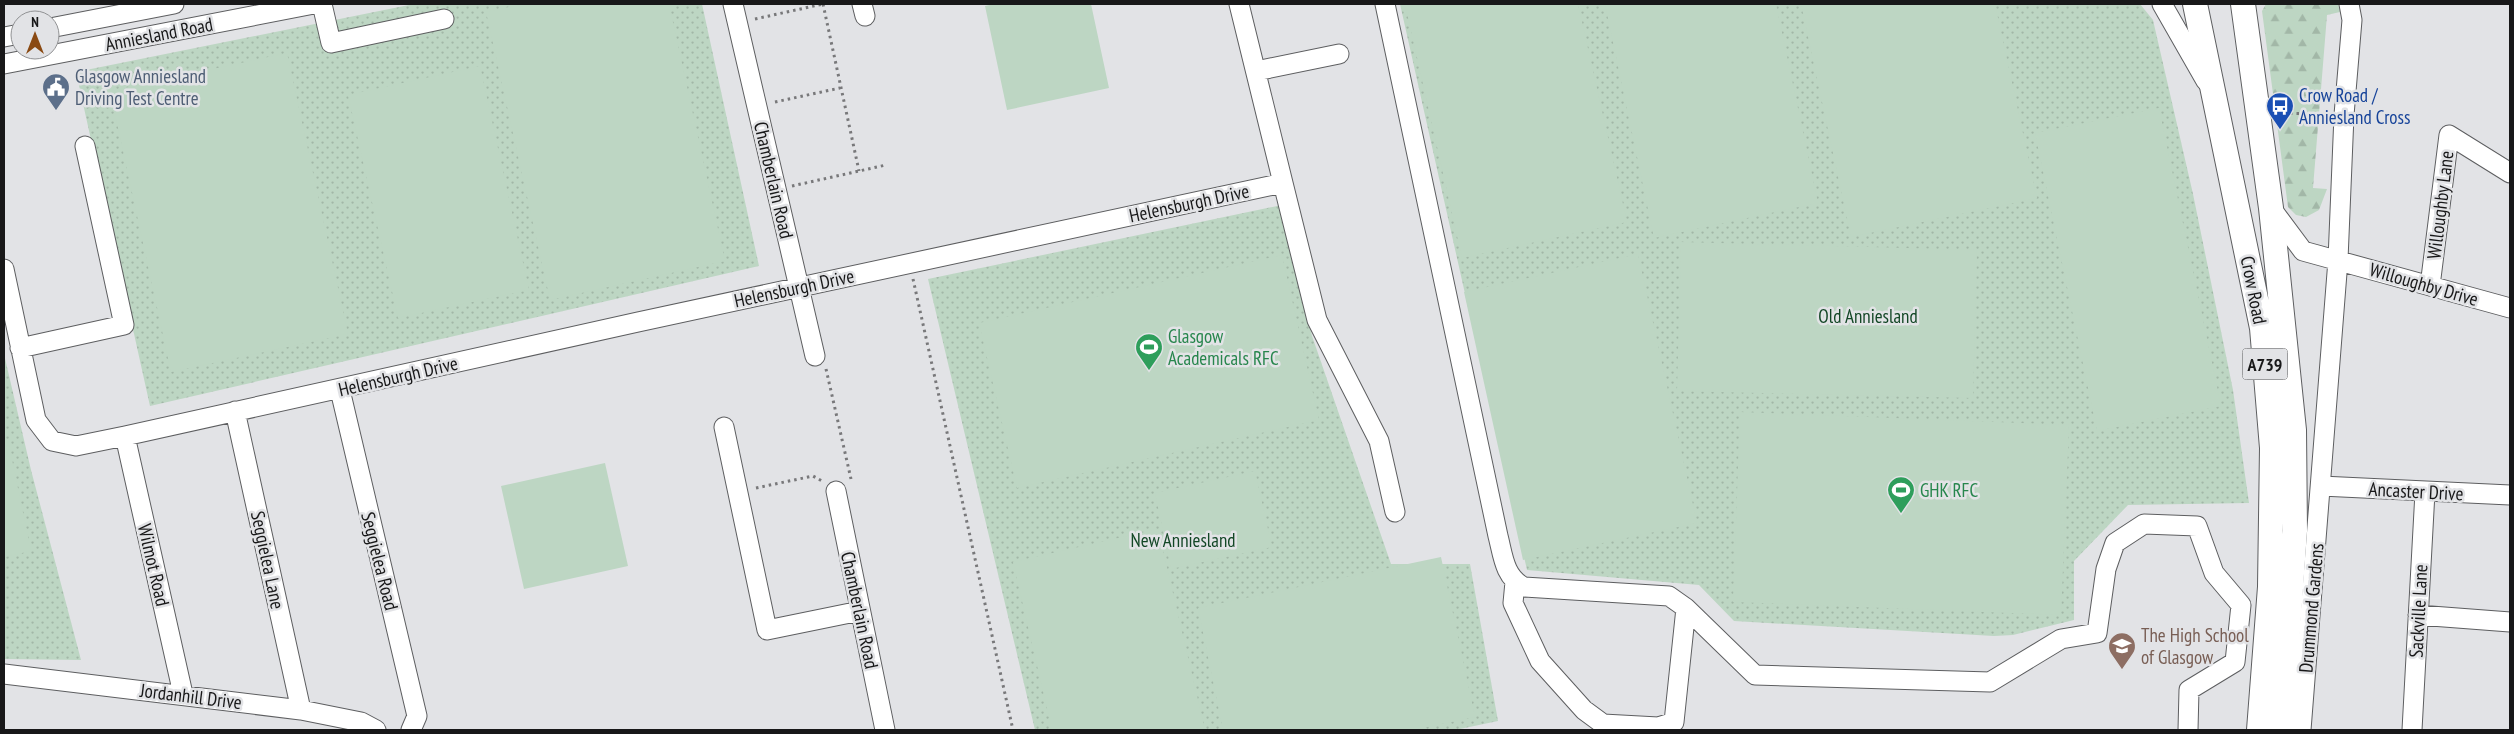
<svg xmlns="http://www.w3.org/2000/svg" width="2514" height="734" font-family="'PT Sans Narrow',sans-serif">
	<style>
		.forest { fill: url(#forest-firs) }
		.park { fill: url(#park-dots) }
		.pitch { fill: #bdd6c3 }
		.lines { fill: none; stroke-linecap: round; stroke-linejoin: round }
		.minor-casing { stroke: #5d5e60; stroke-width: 21 }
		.major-casing { stroke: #5d5e60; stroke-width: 26 }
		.path { stroke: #78787a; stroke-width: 3; stroke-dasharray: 2.5 4; stroke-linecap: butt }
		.minor { stroke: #fff; stroke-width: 19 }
		.major { stroke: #fff; stroke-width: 24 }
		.labels { text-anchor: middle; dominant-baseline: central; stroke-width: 5; stroke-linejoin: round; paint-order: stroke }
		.shield { fill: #e2e3e6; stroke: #555556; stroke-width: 1 }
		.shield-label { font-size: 18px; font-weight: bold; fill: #181819 }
		.street-label { font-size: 19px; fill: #181819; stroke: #e2e3e6 }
		.service-label { font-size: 19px; fill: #4e5e75; stroke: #e2e3e6; text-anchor: start }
		.transit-label { font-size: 19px; fill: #164399; stroke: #e2e3e6; text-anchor: start }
		.park-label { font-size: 19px; fill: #134726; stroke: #e2e3e6 }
		.leisure-label { font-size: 19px; fill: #27864d; stroke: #e2e3e6; text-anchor: start }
		.education-label { font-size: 19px; fill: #785e54; stroke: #e2e3e6; text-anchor: start }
	</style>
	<defs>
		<pattern id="forest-firs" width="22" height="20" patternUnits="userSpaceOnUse" patternTransform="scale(1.25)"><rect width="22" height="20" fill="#bdd6c3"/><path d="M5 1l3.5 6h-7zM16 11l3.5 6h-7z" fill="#a2b7a7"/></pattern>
		<pattern id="park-dots" width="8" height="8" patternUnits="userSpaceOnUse" patternTransform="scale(1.25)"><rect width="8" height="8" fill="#bdd6c3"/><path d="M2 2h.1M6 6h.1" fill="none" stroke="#a2b7a7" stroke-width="1.8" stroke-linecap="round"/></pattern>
	</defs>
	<rect width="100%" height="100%" fill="#e2e3e6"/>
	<!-- forest -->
	<path class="forest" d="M2266 4H2338L2340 12 2327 15 2313 188 2327 189 2319 210 2306 217 2296 215 2288 207 2262 11Z"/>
	<!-- park -->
	<path class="park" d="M414 4H702L759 266 150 406 76 72Z
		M1400 4H2140L2153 20 2193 194 2233 390 2249 503 2128 505 2074 561V620L2013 635 1994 636 1734 621 1699 585 1527 570Z
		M1282 205 1312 336 1391 564H1470L1498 721 1455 730H1035L928 279Z
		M4 354 31 470 81 660 4 659Z"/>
	<!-- pitch -->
	<path class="pitch" d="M523 4H669L725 261 550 300 486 12Z
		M994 4H1091L1109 88 1007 110 985 6Z
		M1405 4H1578L1627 222 1462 258Z
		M1605 4H1776L1818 203 1654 238Z
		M1801 4H1995L2037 198 1851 237Z
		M287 53 348 334 171 372 110 91Z
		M480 66 529 290 398 318 348 95Z
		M2159 108 2221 406 2097 431 2035 133Z
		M1681 242 1977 250 1973 398 1677 391Z
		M1638 254 1697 523 1523 560 1464 292Z
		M1282 255 1319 420 1017 488 979 323Z
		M1740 412 2069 425 2061 615 1733 602Z
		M9 445 31 551 4 557V446Z
		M605 463 628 566 524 589 501 486Z
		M1255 471 1272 547 1171 569 1155 493Z
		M1158 529 1205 730H1052L1013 562Z
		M1441 557 1475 717 1413 730H1223L1198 608Z"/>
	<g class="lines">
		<!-- minor casing -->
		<g class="minor-casing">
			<path id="minor" d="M322 4 331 43 444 19
				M733 4 815 356
				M862 4 865 16
				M1385 4 1498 536C1503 555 1504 577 1524 587L1669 596 1686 608 1755 675 1990 682 2061 639 2097 633 2106 569 2115 543 2144 524 2197 526 2214 573 2241 605 2235 662 2189 690 2188 730
				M2162 4 2206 81
				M50 28 174 4
				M4 37 20 34
				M4 64 314 4
				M1256 71 1339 54
				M1283 183 1317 320 1379 441 1395 512
				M2271 208 2303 251 2510 308
				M4 269 36 420 52 441 76 446 125 436 638 322 1283 183 1239 4
				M2430 286 2449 135 2510 173
				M20 348 124 325 85 146
				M340 390 417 716 411 730
				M235 411 301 710
				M724 427 767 630 860 611
				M125 436 183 694
				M2321 486 2510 495
				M836 491 885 730
				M1515 582 1513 603 1540 661 1584 710 1603 724 1658 727 1674 722 1686 608
				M2418 615 2510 622
				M4 674 301 710 361 722 376 730
				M2301 730 2338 260 2344 115 2352 20 2349 4
				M2412 730 2425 492"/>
		</g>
		<!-- major casing -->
		<g class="major-casing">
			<path id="major" d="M2195 4 2262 328 2272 448 2270 587 2259 730
				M2243 4 2271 208 2294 430 2295 531 2281 730"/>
		</g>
		<!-- path -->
		<path class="path" d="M823 4 859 171
			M755 19 823 4
			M775 102 840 88
			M2277 113 2326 114
			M792 186 886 165
			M913 279 1013 730
			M826 369 851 479
			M756 488 813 476 822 481"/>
		<!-- minor -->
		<use href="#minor" class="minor"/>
		<!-- major -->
		<use href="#major" class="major"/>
	</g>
	<!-- icons -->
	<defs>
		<g id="civic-pin" transform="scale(1.4375)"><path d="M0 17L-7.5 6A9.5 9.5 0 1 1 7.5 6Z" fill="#5c6f8a" stroke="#e2e3e6"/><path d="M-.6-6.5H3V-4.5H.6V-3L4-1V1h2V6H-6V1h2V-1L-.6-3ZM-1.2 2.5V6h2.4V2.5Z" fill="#fff"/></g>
		<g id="bus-pin" transform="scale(1.4375)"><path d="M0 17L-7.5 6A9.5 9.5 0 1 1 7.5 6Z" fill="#1a4fb4" stroke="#e2e3e6"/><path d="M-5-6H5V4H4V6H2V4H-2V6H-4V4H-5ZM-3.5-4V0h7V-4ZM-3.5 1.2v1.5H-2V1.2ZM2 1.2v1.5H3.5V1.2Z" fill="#fff"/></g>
		<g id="stadium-pin" transform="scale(1.4375)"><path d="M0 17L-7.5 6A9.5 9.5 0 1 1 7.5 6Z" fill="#2e9e5b" stroke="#e2e3e6"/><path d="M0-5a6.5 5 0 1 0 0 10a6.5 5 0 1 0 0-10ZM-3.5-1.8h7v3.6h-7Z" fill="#fff"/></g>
		<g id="school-pin" transform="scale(1.4375)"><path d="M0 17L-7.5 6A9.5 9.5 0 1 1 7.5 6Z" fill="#8d6e63" stroke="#e2e3e6"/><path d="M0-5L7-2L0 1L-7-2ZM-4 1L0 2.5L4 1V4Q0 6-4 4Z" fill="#fff"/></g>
	</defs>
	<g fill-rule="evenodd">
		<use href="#civic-pin" x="56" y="87"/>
		<use href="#bus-pin" x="2280" y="106"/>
		<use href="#stadium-pin" x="1149" y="347"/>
		<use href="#stadium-pin" x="1901" y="490"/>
		<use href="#school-pin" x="2122" y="646"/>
	</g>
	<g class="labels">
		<!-- shield labels -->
		<rect class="shield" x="2242.5" y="348.5" width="45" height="31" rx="4"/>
		<g class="shield-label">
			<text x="2265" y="364">A739</text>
		</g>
		<!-- street labels -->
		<g class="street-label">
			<text transform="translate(159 34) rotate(-11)">Anniesland Road</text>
			<text transform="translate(774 180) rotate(77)">Chamberlain Road</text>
			<text transform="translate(1189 203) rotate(-12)">Helensburgh Drive</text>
			<text transform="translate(2440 205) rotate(-83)">Willoughby Lane</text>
			<text transform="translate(2424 284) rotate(16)">Willoughby Drive</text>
			<text transform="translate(794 288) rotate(-12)">Helensburgh Drive</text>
			<text transform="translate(2254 290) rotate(79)">Crow Road</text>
			<text transform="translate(398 376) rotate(-13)">Helensburgh Drive</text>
			<text transform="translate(2416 491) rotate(3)">Ancaster Drive</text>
			<text transform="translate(268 560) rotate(78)">Seggielea Lane</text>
			<text transform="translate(380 561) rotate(76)">Seggielea Road</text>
			<text transform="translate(154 565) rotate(77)">Wilmot Road</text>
			<text transform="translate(2311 608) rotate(-85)">Drummond Gardens</text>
			<text transform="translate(860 610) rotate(78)">Chamberlain Road</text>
			<text transform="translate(2418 611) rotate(-87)">Sackville Lane</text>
			<text transform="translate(191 696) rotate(7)">Jordanhill Drive</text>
		</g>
		<!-- service labels -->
		<g class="service-label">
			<text x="75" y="76">Glasgow Anniesland<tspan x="75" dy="22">Driving Test Centre</tspan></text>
		</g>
		<!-- transit labels -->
		<g class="transit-label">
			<text x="2299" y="95">Crow Road /<tspan x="2299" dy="22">Anniesland Cross</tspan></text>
		</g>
		<!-- park labels -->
		<g class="park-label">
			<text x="1868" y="316">Old Anniesland</text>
			<text x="1183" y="540">New Anniesland</text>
		</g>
		<!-- leisure labels -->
		<g class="leisure-label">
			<text x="1168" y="336">Glasgow<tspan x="1168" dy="22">Academicals RFC</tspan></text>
			<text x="1920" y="490">GHK RFC</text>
		</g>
		<!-- education labels -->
		<g class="education-label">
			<text x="2141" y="635">The High School<tspan x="2141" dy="22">of Glasgow</tspan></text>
		</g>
	</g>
	<!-- border -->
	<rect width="2514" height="734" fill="none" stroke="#181819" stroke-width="10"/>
	<!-- north arrow -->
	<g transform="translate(35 35)"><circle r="24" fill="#e2e3e6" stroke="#919294"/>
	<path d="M0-4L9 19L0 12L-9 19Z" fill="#8a4a13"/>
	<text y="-8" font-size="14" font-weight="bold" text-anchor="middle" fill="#181819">N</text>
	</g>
</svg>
